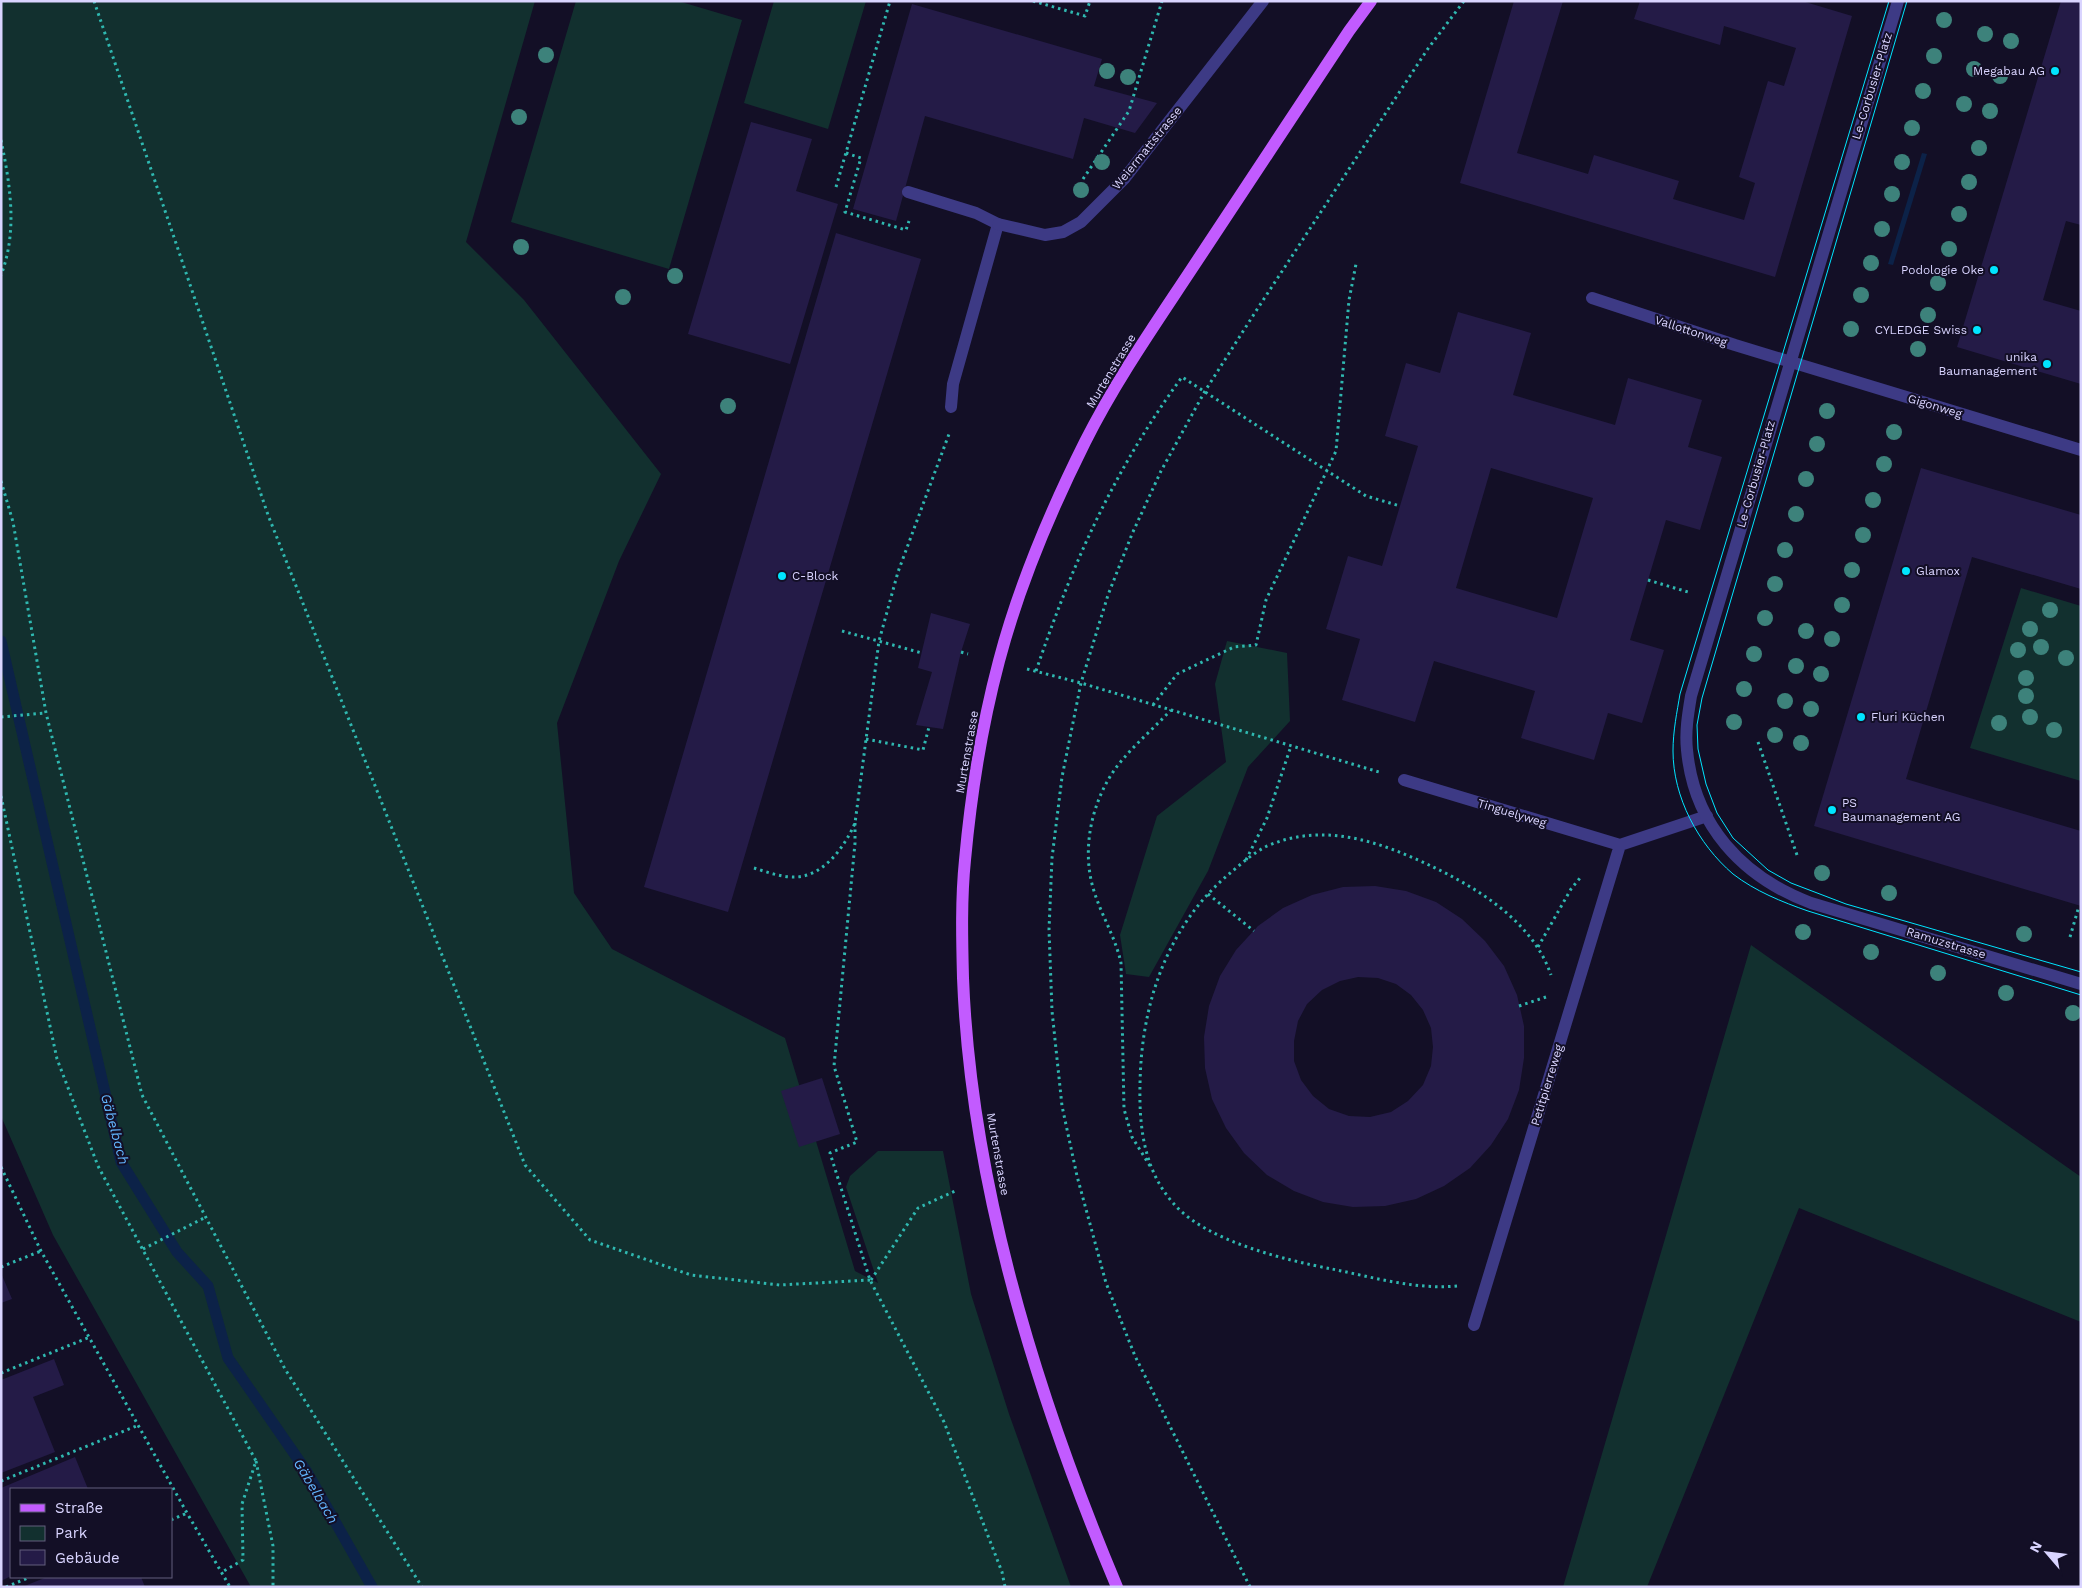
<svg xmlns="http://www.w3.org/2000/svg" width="2082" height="1588" font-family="'Work Sans',sans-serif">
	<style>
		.green { fill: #12302f }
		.water { fill: #0c2248 }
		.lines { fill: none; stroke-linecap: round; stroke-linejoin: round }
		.stream { stroke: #0c2248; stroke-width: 11 }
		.building { fill: #241b47; fill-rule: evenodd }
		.path { stroke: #2fb8b0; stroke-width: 3; stroke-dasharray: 2.5 4; stroke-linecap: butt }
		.service { stroke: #3d3a85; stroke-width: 12 }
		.minor { stroke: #3d3a85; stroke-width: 12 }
		.primary { stroke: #c25bff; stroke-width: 12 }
		.tram { stroke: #00e5ff; stroke-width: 1 }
		.tree { fill: #3d827b }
		.poi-dot { fill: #00e5ff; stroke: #130f26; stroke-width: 2 }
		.labels { text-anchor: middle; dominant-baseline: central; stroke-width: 4; stroke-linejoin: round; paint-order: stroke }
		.poi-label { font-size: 12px; fill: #d9d4ff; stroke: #130f26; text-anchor: end }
		.street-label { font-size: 12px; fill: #d9d4ff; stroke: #130f26 }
		.water-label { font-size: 14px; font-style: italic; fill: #62b6ff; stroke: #130f26 }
	</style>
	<rect width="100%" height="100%" fill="#130f26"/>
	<!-- green -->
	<path class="green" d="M1 1H535L466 242 524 300 661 474 619 561 557 723 574 893 612 949 785 1038 855 1271 878 1283 846 1187 850 1176 878 1151H943L971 1294 1009 1414 1071 1587H251L53 1235 1 1116Z
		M576 1H678L742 20 669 269 511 222Z
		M774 1H866L828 129 744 103Z
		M2021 588 2081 606V781L1970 748Z
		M1227 641 1287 653 1290 721 1248 767 1208 871 1149 977 1126 974 1120 935 1157 816 1226 762 1215 684Z
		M1751 945 2081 1177V1322L1799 1208 1647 1587H1563Z"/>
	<!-- water -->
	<path class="water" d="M1922 153 1927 154 1893 265 1888 264Z"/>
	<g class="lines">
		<!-- stream -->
		<path class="stream" d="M1 641 121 1162 177 1252 208 1286 228 1358 307 1472 372 1587"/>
	</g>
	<!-- building -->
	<path class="building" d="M1514 1H1563L1517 153 1588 174 1594 155 1679 181 1673 199 1744 220 1755 183 1739 177 1768 81 1784 86 1796 48 1724 26 1720 45 1634 19 1640 1H1802L1852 16 1775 277 1460 183Z
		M2061 1H2081V225L2066 221 2043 300 2081 311V384L1957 347Z
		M912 4 1102 59 1094 86 1157 103 1135 133 1084 118 1073 159 925 116 896 221 853 209Z
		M751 122 812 139 796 191 838 204 790 364 688 334Z
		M836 233 921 259 728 912 644 887Z
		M1458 312 1531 333 1513 395 1615 425 1628 378 1702 400 1688 447 1722 457 1700 530 1666 520 1630 640 1664 650 1642 723 1608 713 1594 760 1521 738 1535 691 1434 661 1415 722 1342 700 1360 639 1326 629 1348 556 1382 566 1418 446 1385 436 1406 363 1440 373ZM1491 468 1593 498 1557 618 1456 588Z
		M1921 468 2081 515V589L1972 557 1906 779 2081 831V906L1814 826Z
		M931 613 970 624 961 652 943 729 916 725 932 672 918 668Z
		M1375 886 1406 891 1436 902 1462 919 1485 941 1504 966 1517 995 1524 1026V1058L1519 1090 1508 1119 1491 1145 1470 1168 1444 1186 1416 1199 1385 1206 1353 1207 1323 1202 1294 1191 1267 1175 1244 1153 1226 1128 1212 1099 1205 1068 1204 1037 1209 1006 1220 976 1236 950 1258 926 1283 908 1312 895 1343 887ZM1358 977 1378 978 1396 984 1411 995 1423 1010 1431 1028 1433 1047 1431 1066 1423 1085 1408 1101 1391 1112 1370 1117 1349 1116 1329 1109 1313 1096 1301 1080 1294 1061V1041L1298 1021 1307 1004 1322 990 1340 981Z
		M822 1078 840 1134 799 1147 781 1091Z
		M1 1273 12 1299 1 1303Z
		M54 1359 64 1385 33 1397 55 1452 1 1473V1380Z
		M75 1457 88 1489H11V1576L1 1581V1488Z
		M47 1577H141L145 1587H22Z"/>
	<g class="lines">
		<!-- path -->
		<path class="path" d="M94 1 268 515 525 1165 590 1240 691 1275 780 1285 870 1280
			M1033 1 1085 16 1090 1
			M1 140C10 184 18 231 1 275
			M846 153 861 158 845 212 906 230 909 221
			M1083 179 1129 111 1162 1
			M836 187 890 1
			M1 481 13 522 46 713 142 1095 285 1369 422 1587
			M1648 580 1688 592
			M842 631 922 653
			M961 652 968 654
			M1027 669 1081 683 1379 772
			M1036 671C1073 562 1114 470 1182 377L1366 496 1400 506
			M1153 705 1177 674 1234 647 1256 645 1266 600 1336 451 1349 300 1356 264
			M1 717 45 713
			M866 739 923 750 929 727
			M1758 742 1797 855
			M1 796 57 1059 98 1166 256 1461 242 1504 243 1560 222 1572
			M855 823V843L834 1066 857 1142 830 1153 870 1280 944 1422 1002 1572 1005 1587
			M1246 860 1267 818 1291 746
			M754 868C767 872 783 878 797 877 825 875 845 846 855 823L879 641 898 572 949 434
			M1208 894 1254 931
			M2070 937 2079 906
			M1538 947 1571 889 1580 878
			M1519 1006 1546 997
			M1150 1166 1132 1137 1124 1109 1121 963C1115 935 1099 912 1092 884 1082 844 1093 798 1118 765 1134 745 1154 728 1171 710
			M1 1167 41 1251 187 1513 230 1587
			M143 1249 206 1217
			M1 1267 41 1251
			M871 1280 918 1208 955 1191
			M1457 1286C1416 1290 1372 1277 1332 1269 1285 1260 1206 1241 1174 1204 1144 1171 1139 1127 1140 1085 1141 1006 1166 927 1229 874 1241 864 1253 853 1267 846 1323 822 1378 841 1429 865 1478 888 1533 922 1551 975
			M1 1373 90 1337
			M256 1461 273 1546V1587
			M1 1481 139 1425
			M171 1520 187 1513
			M6 1587 30 1577
			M1250 1587 1135 1356 1106 1283 1077 1176 1062 1106 1052 1011 1049 930 1052 858 1062 777 1081 683 1108 595 1132 534 1161 471 1205 391 1256 311 1427 50 1464 1"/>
		<!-- service -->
		<path class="service" d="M908 192 976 213 998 224 953 384 951 407
			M1592 298 1735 345 2081 450
			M1404 780 1620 845
			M1620 845 1707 816
			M1474 1325 1620 845"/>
		<!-- minor -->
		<path class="minor" d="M1898 1 1691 696C1688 714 1685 732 1687 750 1694 825 1742 877 1811 903L2081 984
			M998 224 1045 235 1063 232 1081 222 1124 179 1263 1"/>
		<!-- primary -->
		<path class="primary" d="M1117 1587C1037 1397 971 1185 963 978 962 939 961 899 965 860 971 794 982 725 999 661 1019 585 1050 512 1085 442 1115 382 1154 326 1191 270 1244 190 1296 111 1349 31L1371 1"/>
		<!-- tram -->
		<path class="tram" d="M1889 1 1680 694C1677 712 1673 731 1673 751 1673 797 1698 844 1733 874 1755 891 1782 902 1808 911L2081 995
			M1907 1 1702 698 1697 725 1698 749 1706 784 1717 813 1733 838 1768 870 1791 883 1846 904 2081 972"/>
	</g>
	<!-- trees -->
	<g class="tree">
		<circle cx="1944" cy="20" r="8"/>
		<circle cx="1985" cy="34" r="8"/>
		<circle cx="2011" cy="41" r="8"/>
		<circle cx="546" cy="55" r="8"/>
		<circle cx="1934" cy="56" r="8"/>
		<circle cx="1974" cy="69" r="8"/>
		<circle cx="1107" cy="71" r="8"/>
		<circle cx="2000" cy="76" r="8"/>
		<circle cx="1128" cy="77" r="8"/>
		<circle cx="1923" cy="91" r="8"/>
		<circle cx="1964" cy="104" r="8"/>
		<circle cx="1990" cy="111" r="8"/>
		<circle cx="519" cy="117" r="8"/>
		<circle cx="1912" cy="128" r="8"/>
		<circle cx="1979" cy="148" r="8"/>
		<circle cx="1102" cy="162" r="8"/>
		<circle cx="1902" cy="162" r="8"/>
		<circle cx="1969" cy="182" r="8"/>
		<circle cx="1081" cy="190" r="8"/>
		<circle cx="1892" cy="194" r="8"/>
		<circle cx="1959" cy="214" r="8"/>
		<circle cx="1882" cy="229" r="8"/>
		<circle cx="521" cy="247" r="8"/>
		<circle cx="1949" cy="249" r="8"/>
		<circle cx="1871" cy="263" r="8"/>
		<circle cx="675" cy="276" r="8"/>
		<circle cx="1938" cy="283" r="8"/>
		<circle cx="1861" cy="295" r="8"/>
		<circle cx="623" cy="297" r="8"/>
		<circle cx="1928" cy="315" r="8"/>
		<circle cx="1851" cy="329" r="8"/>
		<circle cx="1918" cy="349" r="8"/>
		<circle cx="728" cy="406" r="8"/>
		<circle cx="1827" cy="411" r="8"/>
		<circle cx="1894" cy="432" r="8"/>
		<circle cx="1817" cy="444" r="8"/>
		<circle cx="1884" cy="464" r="8"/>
		<circle cx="1806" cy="479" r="8"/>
		<circle cx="1873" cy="500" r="8"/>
		<circle cx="1796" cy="514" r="8"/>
		<circle cx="1863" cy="535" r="8"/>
		<circle cx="1785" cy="550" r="8"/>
		<circle cx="1852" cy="570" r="8"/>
		<circle cx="1775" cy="584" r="8"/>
		<circle cx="1842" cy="605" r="8"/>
		<circle cx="2050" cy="610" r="8"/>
		<circle cx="1765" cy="618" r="8"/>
		<circle cx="2030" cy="629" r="8"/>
		<circle cx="1806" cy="631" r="8"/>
		<circle cx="1832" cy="639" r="8"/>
		<circle cx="2041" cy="647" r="8"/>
		<circle cx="2018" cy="650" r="8"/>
		<circle cx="1754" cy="654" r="8"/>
		<circle cx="2066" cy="658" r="8"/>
		<circle cx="1796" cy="666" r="8"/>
		<circle cx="1821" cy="674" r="8"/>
		<circle cx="2026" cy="678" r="8"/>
		<circle cx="1744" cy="689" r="8"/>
		<circle cx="2026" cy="696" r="8"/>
		<circle cx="1785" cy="701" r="8"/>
		<circle cx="1811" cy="709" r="8"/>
		<circle cx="2030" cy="717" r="8"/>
		<circle cx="1734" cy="722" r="8"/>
		<circle cx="1999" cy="723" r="8"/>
		<circle cx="2054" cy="730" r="8"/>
		<circle cx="1775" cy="735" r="8"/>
		<circle cx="1801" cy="743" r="8"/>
		<circle cx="1822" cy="873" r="8"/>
		<circle cx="1889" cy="893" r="8"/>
		<circle cx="1803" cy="932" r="8"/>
		<circle cx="2024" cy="934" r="8"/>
		<circle cx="1871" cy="952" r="8"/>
		<circle cx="1938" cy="973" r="8"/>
		<circle cx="2006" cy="993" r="8"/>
		<circle cx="2073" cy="1013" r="8"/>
	</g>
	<!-- markers -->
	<g class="poi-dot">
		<circle cx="2055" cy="71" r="5"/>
		<circle cx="1994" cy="270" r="5"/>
		<circle cx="1977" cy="330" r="5"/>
		<circle cx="2047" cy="364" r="5"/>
		<circle cx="1906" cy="571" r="5"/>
		<circle cx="782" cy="576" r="5"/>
		<circle cx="1861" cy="717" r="5"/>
		<circle cx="1832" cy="810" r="5"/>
	</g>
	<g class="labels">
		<!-- poi labels -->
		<g class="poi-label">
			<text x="2045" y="71">Megabau AG</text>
			<text x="1984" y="270">Podologie Oke</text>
			<text x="1967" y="330">CYLEDGE Swiss</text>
			<text x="2037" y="357">unika<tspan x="2037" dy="14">Baumanagement</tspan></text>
			<text x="1916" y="571" text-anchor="start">Glamox</text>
			<text x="792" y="576" text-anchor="start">C-Block</text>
			<text x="1871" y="717" text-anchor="start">Fluri Küchen</text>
			<text x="1842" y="803" text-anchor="start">PS<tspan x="1842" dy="14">Baumanagement AG</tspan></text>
		</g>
		<!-- street labels -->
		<g class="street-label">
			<text transform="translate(1872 86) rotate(-73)">Le-Corbusier-Platz</text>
			<text transform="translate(1147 148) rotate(-51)">Weiermattstrasse</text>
			<text transform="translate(1691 331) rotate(18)">Vallottonweg</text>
			<text transform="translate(1111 371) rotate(-59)">Murtenstrasse</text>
			<text transform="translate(1935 406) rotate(17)">Gigonweg</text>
			<text transform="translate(1756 474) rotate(-74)">Le-Corbusier-Platz</text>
			<text transform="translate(967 752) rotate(-80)">Murtenstrasse</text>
			<text transform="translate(1512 813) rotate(17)">Tinguelyweg</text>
			<text transform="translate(1946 943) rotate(17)">Ramuzstrasse</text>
			<text transform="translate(1547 1085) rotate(-73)">Petitpierreweg</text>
			<text transform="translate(998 1154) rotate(80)">Murtenstrasse</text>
		</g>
		<!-- water labels -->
		<g class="water-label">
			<text transform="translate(115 1129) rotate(75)">Gäbelbach</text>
			<text transform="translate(316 1491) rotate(59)">Gäbelbach</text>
		</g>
	</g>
	<!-- border -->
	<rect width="2082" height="1588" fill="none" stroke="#d9d4ff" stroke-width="5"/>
	<!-- legend -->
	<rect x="10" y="1488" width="162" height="90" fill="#130f26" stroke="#625e7d"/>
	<rect x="20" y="1504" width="25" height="8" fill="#c25bff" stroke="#625e7d"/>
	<text x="55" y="1513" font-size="15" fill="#d9d4ff">Straße</text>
	<rect x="20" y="1526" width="25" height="15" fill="#12302f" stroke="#625e7d"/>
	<text x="55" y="1538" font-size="15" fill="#d9d4ff">Park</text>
	<rect x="20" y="1550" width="25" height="15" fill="#241b47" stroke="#625e7d"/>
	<text x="55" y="1563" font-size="15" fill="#d9d4ff">Gebäude</text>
	<!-- north arrow -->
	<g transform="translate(2047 1553) rotate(298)" stroke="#130f26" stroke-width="4" paint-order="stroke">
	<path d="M0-4L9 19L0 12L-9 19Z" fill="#d9d4ff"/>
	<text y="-8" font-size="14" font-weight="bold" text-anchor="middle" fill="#d9d4ff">N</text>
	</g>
</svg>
